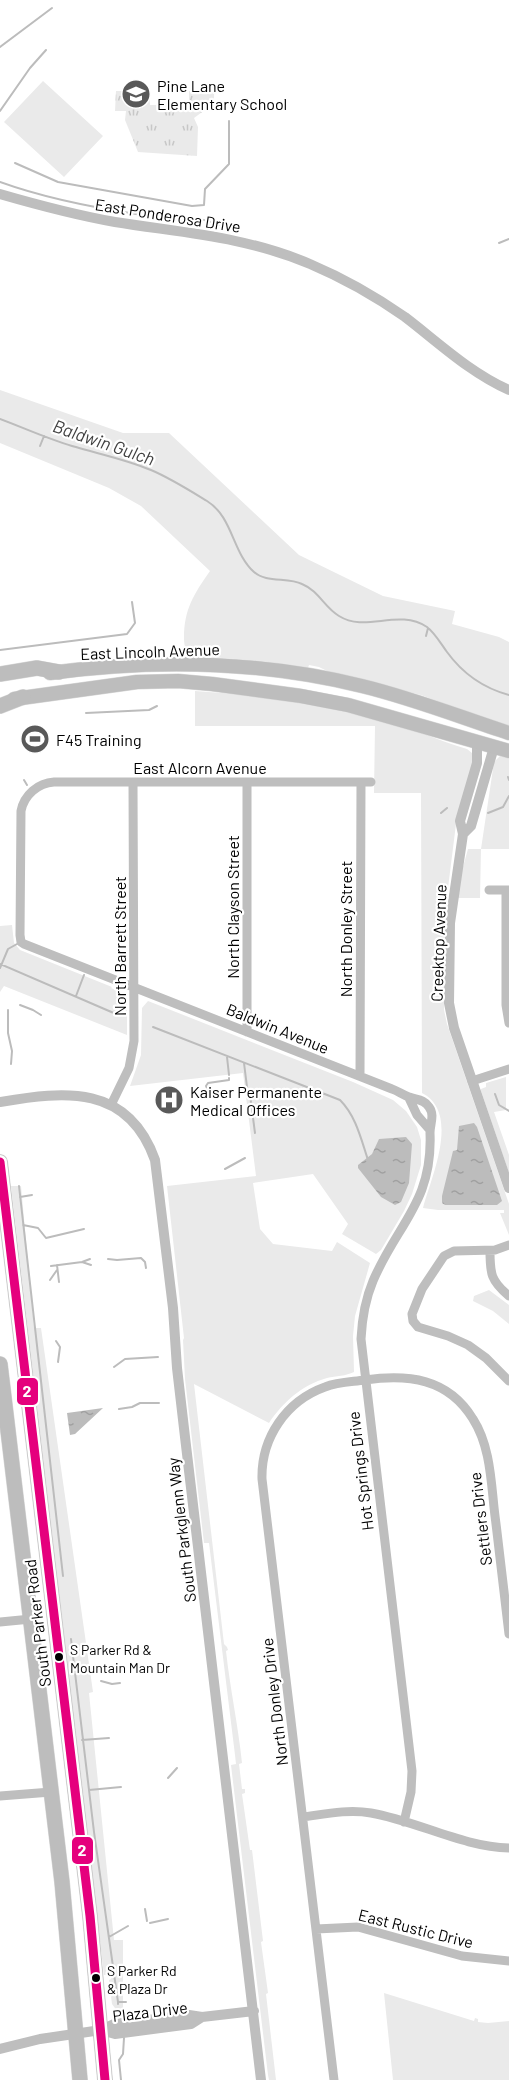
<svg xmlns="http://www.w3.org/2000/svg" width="509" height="2080" font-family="Barlow,sans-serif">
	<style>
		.grass { fill: #eaeaea }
		.park { fill: url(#park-tufts) }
		.water { fill: url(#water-ripples) }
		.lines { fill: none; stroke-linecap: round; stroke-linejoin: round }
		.stream { stroke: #bcbcbc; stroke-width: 2 }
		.primary-casing { stroke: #dbdbdb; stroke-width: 15 }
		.trunk-casing { stroke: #dbdbdb; stroke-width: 16 }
		.minor { stroke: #bebebe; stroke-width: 9 }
		.tertiary { stroke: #bebebe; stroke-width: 10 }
		.primary { stroke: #bdbdbd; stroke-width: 14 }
		.trunk { stroke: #bdbdbd; stroke-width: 15 }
		.bus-1-casing { stroke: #fff; stroke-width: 14 }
		.bus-1 { stroke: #e5007d; stroke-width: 9 }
		.bus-dot { fill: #000; stroke: #fff; stroke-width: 2 }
		.labels { text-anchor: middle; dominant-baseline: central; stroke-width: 4.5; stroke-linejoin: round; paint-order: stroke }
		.bus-label { font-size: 14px; fill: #000; stroke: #fff; text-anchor: start }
		.poi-label { font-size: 16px; fill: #000; stroke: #fff; text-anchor: start }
		.street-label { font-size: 16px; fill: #000; stroke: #fff }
		.water-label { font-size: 18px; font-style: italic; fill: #414141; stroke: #fff }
		.line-badge { stroke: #fff; stroke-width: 2 }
		.badge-label { font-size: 16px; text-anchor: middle; font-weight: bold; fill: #fff }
	</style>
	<defs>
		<pattern id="park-tufts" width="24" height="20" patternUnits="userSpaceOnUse" patternTransform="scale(1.5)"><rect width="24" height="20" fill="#eaeaea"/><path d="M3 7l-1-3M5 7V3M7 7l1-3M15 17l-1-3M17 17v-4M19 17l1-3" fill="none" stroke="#c7c7c7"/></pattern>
		<pattern id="water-ripples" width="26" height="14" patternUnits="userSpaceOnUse" patternTransform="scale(1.5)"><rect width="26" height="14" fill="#bcbcbc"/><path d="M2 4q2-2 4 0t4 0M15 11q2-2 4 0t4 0" fill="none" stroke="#a0a0a0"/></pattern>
	</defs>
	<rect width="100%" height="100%" fill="#fff"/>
	<!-- grass -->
	<path class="grass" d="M43 81 103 136 64 177 4 122Z
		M0 390 123 433H169L299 555 383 596 455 611 452 624 499 637 509 642V728L421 695 329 672 319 667 309 665 308 668 262 661 196 656C186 653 184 647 184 638 184 609 194 594 210 571L141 506 109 488 0 443Z
		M195 691C259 695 323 702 385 720 413 728 439 741 467 749L472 753 473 761 456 824 446 904 444 941V1010L447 1024 509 1204V1235L500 1213H504V1210H438L423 1208C431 1178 461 1113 422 1093L421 793H374L375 726H195Z
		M500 756 509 757V849H481L480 898H457L461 874 468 849H481L494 762Z
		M12 925 14 943 20 950 112 987 111 988 127 995V1035L4 986 0 992V926Z
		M148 1001 353 1082 393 1100 406 1111 417 1127 421 1140V1165L412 1194 404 1211 381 1250 376 1254 342 1234 348 1224 313 1174 253 1183 260 1229 273 1244 332 1251 337 1242 370 1263 355 1316 353 1336 354 1372C346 1376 336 1376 327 1378 302 1385 283 1402 269 1423L194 1384 224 1644 227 1647 228 1650 226 1651C230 1688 238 1725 242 1763L239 1764 242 1789H245V1793L242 1794 250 1850H252L263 1941 261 1942 268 1993 266 1994 276 2080H269L268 2075 231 1765 236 1764 235 1755 209 1543H204L185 1379 183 1340 184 1338 167 1186 256 1176 243 1073 130 1086 141 1055 142 1008Z
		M506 1077V1110L494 1112 509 1155V1173L481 1091V1089L486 1087V1083Z
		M11 1186H21L34 1328H41L93 1692 89 1693 114 1940H123V2015H120L112 2004 109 1980 111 1979V1974L104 1975Z
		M489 1290 509 1305V1324L493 1311 473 1301 474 1296Z
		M384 1993 474 2021 475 2018 478 2019V2022L488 2023 509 2021V2080H393Z"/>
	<!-- park -->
	<path class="park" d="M116 91H149L150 105H189V91H214V100L209 103V107L194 118 198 127 197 156 138 152 125 120 126 111H115Z"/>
	<!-- water -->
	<path class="water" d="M474 1123 477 1127 502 1201 497 1205H445L442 1203V1196L453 1151 457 1150 459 1126Z
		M406 1137 412 1144 409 1183 401 1202 395 1205 381 1197 358 1168V1165L372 1154 379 1139Z
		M103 1408 75 1434 70 1435 67 1413Z"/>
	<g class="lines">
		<!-- stream -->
		<path class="stream" d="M0 47 52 8
			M0 111 30 68 46 50
			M15 163 58 182 192 206 204 205 205 189 229 164V121
			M0 182C44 198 90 207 136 214 163 217 195 214 219 225
			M499 243 509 239
			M0 419C24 428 48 439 72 446 99 454 125 459 151 470 170 478 189 490 207 501 233 517 232 552 254 572 266 583 288 577 302 584 319 591 324 607 339 616 366 633 398 608 427 627 435 633 441 644 447 652 463 674 483 688 509 695
			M40 446 44 436
			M426 636 428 628
			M0 650 127 634 135 623 132 602
			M86 713 149 710 157 706
			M508 777 509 780
			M24 780 27 785
			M441 813 447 808
			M488 813 503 807 509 796
			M0 964 116 1014
			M0 968 8 949 17 944
			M76 996 84 975
			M20 1005 33 1010 41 1015
			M8 1010V1033L12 1051 11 1064
			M153 1027 340 1100C356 1116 361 1139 368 1160
			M227 1057 229 1075
			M244 1063 248 1095
			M208 1091 206 1086 208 1083 229 1080V1078
			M247 1091 250 1095 255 1133
			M495 1094 499 1105 509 1111
			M225 1169 245 1158
			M19 1186 63 1576
			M20 1197 32 1195
			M23 1225 38 1228 46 1238 84 1229
			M108 1259 117 1260 141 1258 145 1262 146 1268
			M82 1262 91 1265
			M57 1265 59 1282
			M51 1266 82 1262 90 1259
			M50 1280 57 1270
			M56 1341 60 1347 58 1362
			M114 1367 125 1359 158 1357
			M119 1409 132 1407 140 1403H159
			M71 1639 94 1832 118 2002
			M101 1681 112 1684 120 1683
			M82 1740 109 1738
			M168 1778 177 1768
			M89 1790 121 1787
			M145 1909 147 1921
			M150 1923 168 1919
			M109 1937 128 1926
			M118 2004V2002H126
			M121 2080 119 2060 123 2054 124 2038"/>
		<!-- primary casing -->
		<g class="primary-casing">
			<path id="primary" d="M50 673C153 659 260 661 362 686 412 698 460 717 509 733
				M14 699 137 682 178 681 212 684 301 696 348 705 509 751"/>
		</g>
		<!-- trunk casing -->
		<g class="trunk-casing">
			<path id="trunk" d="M0 674 37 668 59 672
				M0 706 23 697
				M0 1162 90 1916 105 2080
				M0 1364 62 1882 80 2080"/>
		</g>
		<!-- minor -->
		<path class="minor" d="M371 782H54C38 783 24 795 21 811L20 935 21 942 24 944 392 1089C398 1091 403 1095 409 1097 416 1100 424 1099 429 1107 435 1115 430 1124 430 1133 433 1202 397 1224 373 1281 365 1300 362 1319 361 1339L412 1771 411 1792 404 1822
			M489 890H509
			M506 890V1005L509 1023
			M247 1032V782
			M360 1076 361 782
			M472 1081 509 1069
			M409 1098 417 1115 430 1130
			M111 1105 129 1068 134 1041 133 782
			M509 1245 495 1250 454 1251 444 1256 422 1289 412 1314 413 1321 418 1327 448 1336 468 1345 486 1358 509 1381
			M490 1251C490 1274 491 1281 509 1296
			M0 1622 31 1619
			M0 1796 51 1792
			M303 1817C325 1814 348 1809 371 1813 417 1821 463 1847 509 1848
			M316 1929 358 1927 462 1956 509 1961
			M334 2080 262 1479C261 1438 286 1401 325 1387 338 1382 351 1382 365 1380 408 1374 448 1378 473 1419 491 1447 491 1484 495 1516 500 1555 504 1594 509 1634"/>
		<!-- tertiary -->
		<path class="tertiary" d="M0 194C38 205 76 215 115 222 183 233 244 236 310 264 343 278 375 296 405 317 439 343 469 372 509 390
			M477 742V763L460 821 463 834 450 923 449 1003 454 1028 509 1188
			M463 834 471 826 494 747
			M0 1102C65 1091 128 1084 155 1160L173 1308 177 1368 185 1437 261 2080
			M101 2030 115 2034 191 2024 202 2017
			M0 2049 40 2039 101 2030 114 2024 189 2015 202 2017 254 2011"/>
		<!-- primary -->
		<use href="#primary" class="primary"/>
		<!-- trunk -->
		<use href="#trunk" class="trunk"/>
		<!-- bus-1 casing -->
		<g class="bus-1-casing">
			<path id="bus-1" d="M0 1162 90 1916 105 2080"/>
		</g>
		<!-- bus-1 -->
		<use href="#bus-1" class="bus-1"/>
	</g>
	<!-- icons -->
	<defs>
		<g id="school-disc" transform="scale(1.5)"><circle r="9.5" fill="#595959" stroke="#fff"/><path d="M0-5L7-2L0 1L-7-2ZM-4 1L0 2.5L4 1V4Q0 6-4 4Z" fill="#fff"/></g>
		<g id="stadium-disc" transform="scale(1.5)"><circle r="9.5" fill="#595959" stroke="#fff"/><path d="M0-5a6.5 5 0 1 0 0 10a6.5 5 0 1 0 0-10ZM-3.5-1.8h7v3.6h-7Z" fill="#fff"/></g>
		<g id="hospital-disc" transform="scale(1.5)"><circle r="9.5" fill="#595959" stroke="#fff"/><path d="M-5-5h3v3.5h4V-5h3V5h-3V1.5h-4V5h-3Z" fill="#fff"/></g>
	</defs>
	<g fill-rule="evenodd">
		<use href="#school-disc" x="136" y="94"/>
		<use href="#stadium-disc" x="35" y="739"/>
		<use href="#hospital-disc" x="169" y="1100"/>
	</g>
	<!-- markers -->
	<g class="bus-dot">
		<circle cx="59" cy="1657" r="5"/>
		<circle cx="96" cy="1978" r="5"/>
	</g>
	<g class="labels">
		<!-- bus labels -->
		<g class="bus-label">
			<text x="70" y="1649">S Parker Rd &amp;<tspan x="70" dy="18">Mountain Man Dr</tspan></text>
			<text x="107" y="1970">S Parker Rd<tspan x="107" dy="18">&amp; Plaza Dr</tspan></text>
		</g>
		<!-- poi labels -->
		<g class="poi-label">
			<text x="157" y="85">Pine Lane<tspan x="157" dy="18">Elementary School</tspan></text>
			<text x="56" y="739">F45 Training</text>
			<text x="190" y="1091">Kaiser Permanente<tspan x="190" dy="18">Medical Offices</tspan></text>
		</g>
		<!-- street labels -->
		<g class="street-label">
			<text transform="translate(168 215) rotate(9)">East Ponderosa Drive</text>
			<text transform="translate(150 651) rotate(-2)">East Lincoln Avenue</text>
			<text x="200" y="767">East Alcorn Avenue</text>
			<text transform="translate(232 907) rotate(-90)">North Clayson Street</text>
			<text transform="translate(345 929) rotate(-90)">North Donley Street</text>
			<text transform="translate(438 943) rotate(-88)">Creektop Avenue</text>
			<text transform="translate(119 946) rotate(-90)">North Barrett Street</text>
			<text transform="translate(278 1028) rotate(22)">Baldwin Avenue</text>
			<text transform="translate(360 1471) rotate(-97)">Hot Springs Drive</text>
			<text transform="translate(480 1519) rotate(-97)">Settlers Drive</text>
			<text transform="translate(181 1530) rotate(-97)">South Parkglenn Way</text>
			<text transform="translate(37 1623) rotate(-97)">South Parker Road</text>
			<text transform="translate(274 1702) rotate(-97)">North Donley Drive</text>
			<text transform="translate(416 1928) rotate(14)">East Rustic Drive</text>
			<text transform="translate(150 2011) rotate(-7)">Plaza Drive</text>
		</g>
		<!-- water labels -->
		<g class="water-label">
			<text transform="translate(104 442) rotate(19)">Baldwin Gulch</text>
		</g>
	</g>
	<g class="line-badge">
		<rect x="16" y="1377" width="23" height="29" rx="6" fill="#e5007d"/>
		<rect x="71" y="1836" width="23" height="29" rx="6" fill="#e5007d"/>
	</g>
	<g class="badge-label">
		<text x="27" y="1397">2</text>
		<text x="82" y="1856">2</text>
	</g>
</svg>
